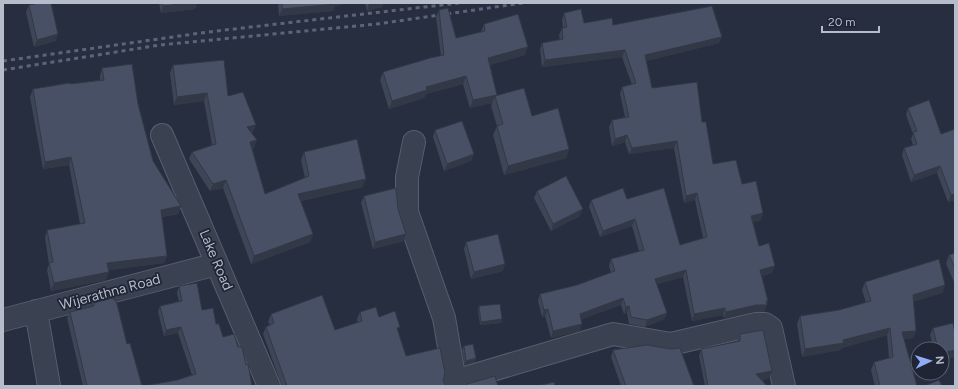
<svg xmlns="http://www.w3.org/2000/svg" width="958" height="389" font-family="Figtree,sans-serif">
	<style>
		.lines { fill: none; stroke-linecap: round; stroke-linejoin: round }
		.minor-casing { stroke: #585e6d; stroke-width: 24 }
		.minor { stroke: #3a4150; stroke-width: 22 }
		.rail { stroke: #5d6477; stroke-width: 3; stroke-dasharray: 4 4; stroke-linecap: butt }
		.wall { fill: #3d4556 }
		.shaded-wall { fill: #323846 }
		.building { fill: #475064; stroke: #323846 }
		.labels { text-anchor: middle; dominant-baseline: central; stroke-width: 3.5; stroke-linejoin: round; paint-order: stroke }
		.street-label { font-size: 14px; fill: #b7bcca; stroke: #1f2535 }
	</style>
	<rect width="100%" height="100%" fill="#262e40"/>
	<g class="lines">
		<!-- minor casing -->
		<g class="minor-casing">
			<path id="minor" d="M162 135 269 386
				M414 142 407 177V212L444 318 455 381 453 386
				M36 311 49 386
				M3 320 217 264
				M455 381 613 334 671 344 756 324H765L771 328 784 386"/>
		</g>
		<!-- minor -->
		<use href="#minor" class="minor"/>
		<!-- rail -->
		<path class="rail" d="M3 61 208 32 459 3
			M3 70 160 45 377 24 523 3"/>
	</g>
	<!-- wall -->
	<path class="wall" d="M159 3H197L195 9 161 13Z
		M278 3H347L335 6 333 11 279 16Z
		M365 3H385L383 4 382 7 367 11Z
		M29 5 56 41 34 47 26 12Z
		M439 10 456 38 481 32 484 24 525 55 490 65 497 96 532 116 569 149 566 158 504 175 493 135 497 126 491 106 492 103 470 108 463 84 426 94 424 98 389 109 380 80 383 72 441 56 436 17Z
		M564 13 584 23 613 25 719 43 646 61 652 88 702 122 713 164 742 184 763 213 761 220 753 222 759 246 772 273 762 276 768 301 764 312H753L724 318 723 315 692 321 683 277 657 284 667 313 664 319 645 327 629 324 627 313 624 314 621 305 581 319 582 324 580 331 551 338 545 316 542 317 538 301 540 294 577 285 611 273 609 266 611 259 639 251 632 226 600 237 589 207 591 200 627 199 680 245 703 238 695 200 684 203 674 148 629 154 625 142 612 146 609 127 612 120 625 117 620 94 622 87 632 85 622 57 542 67 540 49 542 43 560 40 559 35 562 28H563L562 20Z
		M173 65 228 96 253 133H252L254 148H252L265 194 305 178 301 160 304 152 363 187 301 201 313 234 310 242 251 264 223 188 210 191 189 159 192 152 212 145 204 101 174 105 170 73Z
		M102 68 138 104 153 161 181 206 178 214 162 217 167 256 164 263 108 270 106 280 51 291 47 270 49 264 45 238 47 230 80 224 69 165 43 169 30 97 33 89 100 80V76Z
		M929 100 955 200 948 202 937 173 911 182 902 155 904 148 913 145 911 139 913 134 906 115 908 108Z
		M435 130 474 154 471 161 444 171 433 137Z
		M537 191 580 216 551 231 534 198Z
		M364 196 406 234 404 241 373 249 361 203Z
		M466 242 503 271 471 279 464 249Z
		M955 253V284L946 264 949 255Z
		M865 282 945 285 942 293 913 302 916 331 913 338 904 339 917 386H875L871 370 874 362 889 358 887 335 842 348 841 350 802 357 797 324 800 316 839 310 866 303 862 290Z
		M179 286 216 324 223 337 238 347 246 365 177 380 192 375 178 333 164 336 158 312 160 306 179 301 177 293Z
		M94 303 127 344 142 386H83L67 318 70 312 93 306Z
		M479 306 502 319 501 323 480 325 478 310Z
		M360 312 379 317 398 331 406 356 443 381 446 386H282L263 334 266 327 270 325 268 322 271 314 335 330 358 323 357 319Z
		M933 328 955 333V357L942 360V349H934L930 335Z
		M740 334 769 378 762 380 767 386H705L699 356 701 349 737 342Z
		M464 346 476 358 475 362 465 365 462 350Z
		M613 350 694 386H621L611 357Z"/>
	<!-- shaded-wall -->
	<path class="shaded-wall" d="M188 3H197L195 9 161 13 163 6Z
		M334 3H347L335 6 333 11 279 16 282 9Z
		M372 3H385L383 4 382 7 367 11 369 4Z
		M58 34 56 41 34 47 37 40Z
		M722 37 719 43 642 62 645 55Z
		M528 47 525 55 486 66 488 58Z
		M625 50 622 57 542 67 545 60Z
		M466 76 463 84 426 94 424 98 389 109 392 101 426 87Z
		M207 93 204 101 174 105 177 97Z
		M497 95 495 99V96L492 103 470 108 473 100Z
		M256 125 253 133 244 135 247 127Z
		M627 135 625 142 612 146 615 139Z
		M257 140 254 148 247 150 250 142Z
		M677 141 674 148 629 154 632 148Z
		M569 149 566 158 504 175 508 166Z
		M474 154 471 161 444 171 447 164Z
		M71 157 69 165 43 169 45 162Z
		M940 166 937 173 911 182 914 175Z
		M366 179 363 187 295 202 298 194Z
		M226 180 223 188 210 191 213 184Z
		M697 193 695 200 684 203 686 196Z
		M955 194V200L948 202 951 195Z
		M181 206 178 214 158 217 161 210Z
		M583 209 580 216 551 231 553 224Z
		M763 213 761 220 749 223 751 216Z
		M635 219 632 226 600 237 603 231Z
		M313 234 310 242 251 264 254 256Z
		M406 234 404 241 373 249 375 242Z
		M167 256 164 263 104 271 107 263Z
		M505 264 503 271 471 279 474 272Z
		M775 266 772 273 758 277 760 270Z
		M686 270 683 277 652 286 655 279Z
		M109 272 106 280 51 291 54 283Z
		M945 285 942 293 910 303 913 295Z
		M623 298 621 305 578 321 580 314Z
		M768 301 764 312H753L724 318 726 312Z
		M629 306 627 313 624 314 626 307Z
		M725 308 723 315 692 321 694 314Z
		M548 309 545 316 542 317 544 310Z
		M667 313 664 319 645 327 647 320Z
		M502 319 501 323 480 325 481 322Z
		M582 324 580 331 551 338 553 331Z
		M181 327 178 333 164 336 166 330Z
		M890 328 887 335 842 348 841 350 802 357 805 349 843 340Z
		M916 331 913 338 900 340 902 332Z
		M955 350V357L942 360V353Z
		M476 358 475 362 465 365 466 361Z
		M772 371 769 378 754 381 756 374Z"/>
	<!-- building -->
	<path class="building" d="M38 3H51L58 34 37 40 29 5Z
		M163 3H188L163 6Z
		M282 3H336V4L282 9Z
		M712 6 722 37 645 55 652 88 697 82 702 122H706L713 164 736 160 742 184 756 181 763 213 751 216 759 246 769 243 775 266 760 270 768 301H766L767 305H756L726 312 725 308 694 314 686 270 655 279 667 313 647 320 631 317 629 306 626 307 623 298 580 314 582 324 553 331 548 309 544 310 540 294 577 285 615 271 611 259 644 250 635 219 603 231 591 200 623 188 627 199 664 188 680 245 707 237 697 193 686 196 677 141 632 148 627 135 615 139 612 120 629 117 622 87 636 83 625 50 545 60 542 43 563 39 562 28 567 27 564 13 581 9 584 23 612 18 613 25Z
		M448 8 456 38 485 31 484 24 518 14 528 47 488 58 497 95 473 100 466 76 426 87 427 90 392 101 383 72 430 58 444 55 439 10Z
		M224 60 228 96 243 92 256 125 247 127 257 140 250 142 265 194 309 176 304 152 357 139 366 179 298 194 313 234 254 256 226 180 213 184 192 152 216 144 207 93 177 97 173 65Z
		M132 64 138 104 153 161 181 206 161 210 167 256 107 263 109 272 54 283 49 263 53 262 47 230 85 223 71 157 45 162 33 89 69 83 70 84 104 80 102 68Z
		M524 88 532 116 558 108 569 149 508 166 497 126 503 124 495 96Z
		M929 100 941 134 955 129V194L951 195 940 166 914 175 904 148 917 144 913 132 917 131 908 108Z
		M462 121 474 154 447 164 435 130Z
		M566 176 583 209 553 224 537 191Z
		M396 188 398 209 406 234 375 242 364 196Z
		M498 234 505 264 474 272 466 242Z
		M955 253V268L949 255Z
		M939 259 945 285 913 295 916 331 902 332 917 386H880L874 362 893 357 890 328 843 340 844 343 805 349 800 316 839 310 871 301 865 282Z
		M197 283 202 310 213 308 216 324H219L223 337 234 334 238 347H242L246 365 248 364 252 386H144L177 380 196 374 181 327 166 330 160 306 182 301 179 286Z
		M322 295 335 330 362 321 360 312 376 307 379 317 395 311 400 327 397 328 406 356 440 348 445 373 443 381 446 386H287L266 327 274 323 271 314Z
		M113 298 114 300H116L127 344 130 343 142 386H87L70 312 94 306V303Z
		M500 304 502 319 481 322 479 306Z
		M953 323 955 333V350L942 353V349H938L933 328Z
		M763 330 772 371 756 374 767 386H708L701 349 740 341V334Z
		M473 344 476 358 466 361 464 346Z
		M647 345 671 349 680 348 694 386H626L613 350Z
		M495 376 498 386H465L467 384Z
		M939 380 942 386H924Z
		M554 382 555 386H538Z"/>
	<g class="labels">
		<!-- street labels -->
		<g class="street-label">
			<text transform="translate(216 260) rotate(67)">Lake Road</text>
			<text transform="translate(110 292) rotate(-15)">Wijerathna Road</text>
		</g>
	</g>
	<!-- border -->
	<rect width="958" height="389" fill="none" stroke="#b7bcca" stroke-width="8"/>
	<!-- north arrow -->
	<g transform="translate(930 361) rotate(86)"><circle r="19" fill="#1f2535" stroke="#5c6171"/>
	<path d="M0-3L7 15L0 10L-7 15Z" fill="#91abf5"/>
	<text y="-6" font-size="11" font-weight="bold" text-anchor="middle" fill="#b7bcca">N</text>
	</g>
	<!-- scale -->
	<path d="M822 26v6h57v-6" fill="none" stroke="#b7bcca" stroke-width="2"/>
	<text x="828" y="26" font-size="12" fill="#b7bcca" stroke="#1f2535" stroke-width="3" paint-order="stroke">20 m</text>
</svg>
